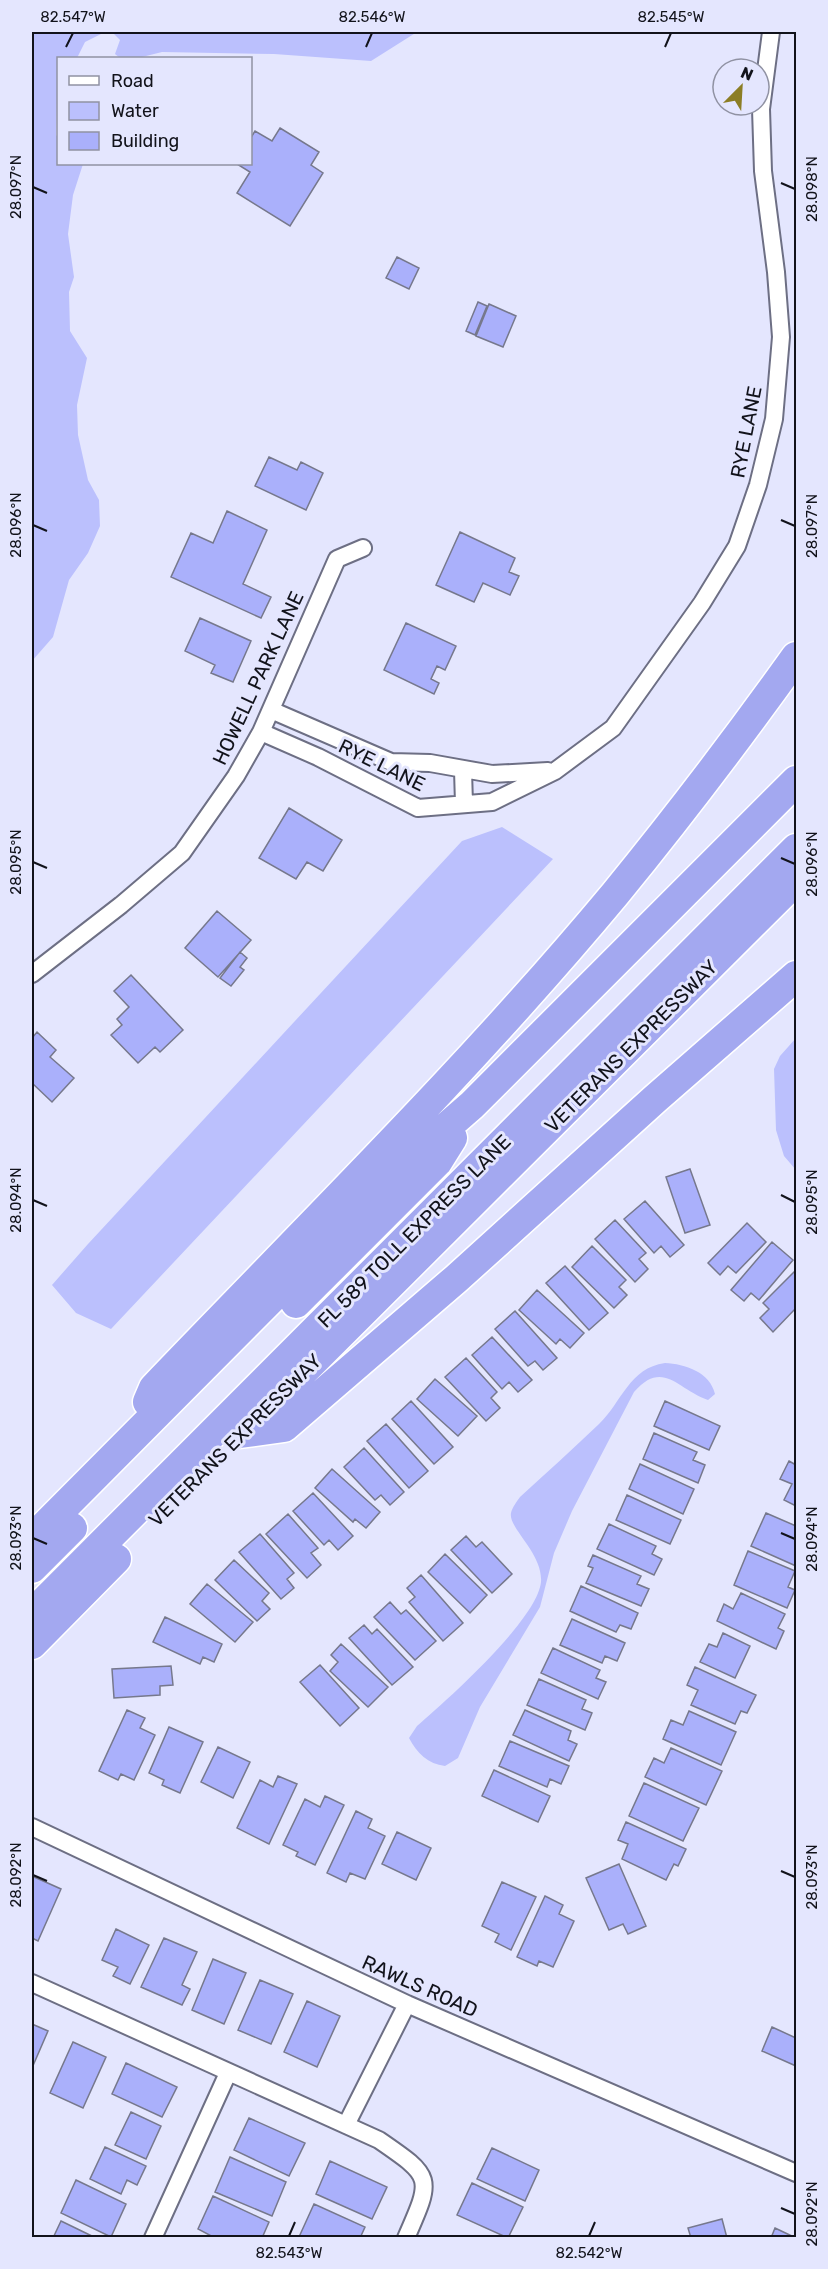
<svg xmlns="http://www.w3.org/2000/svg" width="828" height="2269" font-family="Rubik,sans-serif">
	<style>
		.water { fill: #bbc0fd }
		.building { fill: #aab0fb; stroke: #76788c; stroke-width: 1.5 }
		.lines { fill: none; stroke-linecap: round; stroke-linejoin: round }
		.street-casing { stroke: #6d6f84; stroke-width: 20 }
		.highway-casing { stroke: #fff; stroke-width: 33 }
		.street { stroke: #fff; stroke-width: 16 }
		.highway { stroke: #a3a8f0; stroke-width: 30 }
		.ticks { fill: none; stroke: #12131b; stroke-width: 2 }
		.labels { text-anchor: middle; dominant-baseline: central; stroke-width: 6; stroke-linejoin: round; paint-order: stroke }
		.street-label { font-size: 20px; fill: #12131b; stroke: #e4e6fe }
		.neatline { fill: none; stroke: #12131b; stroke-width: 2 }
		.ticks-label { font-size: 15px; text-anchor: middle; fill: #12131b }
	</style>
	<rect width="100%" height="100%" fill="#e4e6fe"/>
	<!-- water -->
	<path class="water" d="M32 32H105L85 42 77 58H58L56 135 58 137V164H83L73 195 68 234 74 277 69 292 70 331 87 358 77 405 78 435 88 480 99 500 100 526 88 553 69 580 53 637 32 661Z
		M112 32H417L371 61 274 54 162 52 138 58H120L115 54 120 40Z
		M502 827 553 859 111 1329 76 1313 52 1285 88 1244 462 841Z
		M796 1038V1170L784 1156 776 1130 774 1069 780 1056Z
		M665 1363C685 1364 710 1372 715 1394L708 1400C677 1389 663 1359 634 1392L572 1511 554 1553 540 1607 480 1707 458 1758 445 1766C428 1764 417 1753 409 1738L417 1726C447 1700 537 1620 541 1582 543 1553 508 1528 511 1513 512 1508 517 1501 520 1497 546 1473 573 1449 599 1424 622 1402 629 1368 665 1363Z"/>
	<!-- building -->
	<path class="building" d="M280 128 319 152 311 165 323 173 290 226 237 193 250 172 237 164H250V139L255 131 272 141Z
		M397 257 419 268 409 289 386 278Z
		M478 302 487 306 475 335 466 331Z
		M489 304 516 316 503 347 476 336Z
		M269 457 297 470 301 462 323 473 306 510 255 486Z
		M227 511 267 530 243 584 271 597 261 618 171 577 191 533 213 543Z
		M460 532 515 558 509 572 519 576 510 595 483 583 474 602 436 585Z
		M200 618 251 641 233 682 211 673 215 665 185 651Z
		M406 623 456 646 445 670 437 666 431 679 439 683 434 694 384 670Z
		M289 808 342 840 323 871 307 862 296 879 259 858Z
		M217 911 251 940 218 977 185 948Z
		M240 952 247 958 240 967 244 970 231 986 220 978Z
		M131 975 183 1030 160 1052 155 1047 138 1063 111 1035 122 1025 117 1019 129 1007 114 991Z
		M37 1032 56 1050 50 1057 74 1078 52 1102 32 1083V1038Z
		M690 1169 710 1225 685 1233 666 1177Z
		M645 1201 684 1245 670 1257 661 1246 654 1253 624 1219Z
		M615 1220 646 1253 639 1259 648 1269 635 1282 595 1239Z
		M747 1223 766 1242 736 1273 728 1266 720 1275 708 1263Z
		M772 1242 793 1260 759 1300 751 1293 744 1301 731 1290Z
		M592 1246 626 1280 619 1287 627 1295 614 1308 572 1267Z
		M565 1266 608 1313 589 1330 546 1283Z
		M795 1271 796 1308 773 1332 760 1318 769 1309 763 1303Z
		M537 1290 584 1333 570 1348 560 1339 556 1344 519 1310Z
		M515 1311 557 1358 543 1370 535 1361 528 1366 495 1329Z
		M492 1337 532 1380 518 1392 509 1382 502 1389 472 1355Z
		M466 1358 497 1392 491 1398 500 1408 486 1421 445 1377Z
		M435 1379 477 1416 458 1436 417 1399Z
		M411 1401 453 1447 434 1464 392 1419Z
		M665 1401 720 1426 709 1450 654 1426Z
		M386 1424 428 1471 409 1488 367 1441Z
		M654 1433 697 1452 693 1460 705 1465 698 1483 643 1459Z
		M364 1448 404 1492 390 1505 381 1495 375 1500 344 1467Z
		M789 1461 796 1465V1506L784 1500 792 1484 780 1479Z
		M640 1464 694 1489 683 1514 629 1489Z
		M332 1469 380 1512 366 1528 355 1519 353 1522 315 1488Z
		M313 1493 353 1536 338 1550 329 1540 324 1545 293 1511Z
		M627 1495 681 1520 670 1544 616 1520Z
		M766 1513 796 1526V1566L751 1546Z
		M288 1514 318 1548 311 1553 321 1565 307 1578 266 1534Z
		M609 1524 656 1546 652 1554 662 1559 654 1575 597 1549Z
		M260 1534 294 1573 287 1579 294 1588 281 1599 239 1552Z
		M466 1536 476 1547 482 1542 512 1574 492 1593 451 1550Z
		M748 1551 795 1571 788 1587 795 1590 787 1608 734 1585Z
		M445 1554 487 1595 470 1613 428 1572Z
		M593 1555 641 1576 637 1584 649 1589 641 1606 586 1583 593 1568 588 1566Z
		M234 1560 269 1593 262 1601 270 1609 257 1621 215 1580Z
		M421 1575 463 1623 443 1641 409 1602 415 1597 407 1588Z
		M207 1584 253 1622 235 1642 190 1604Z
		M581 1586 638 1613 631 1629 620 1625 616 1632 570 1611Z
		M741 1593 785 1614 778 1628 784 1631 776 1649 717 1621 724 1604 733 1609Z
		M390 1602 401 1614 406 1610 436 1641 415 1660 374 1617Z
		M165 1617 222 1644 214 1662 203 1657 200 1664 153 1642Z
		M572 1619 625 1643 617 1661 605 1656 602 1663 560 1645Z
		M364 1625 372 1634 377 1629 413 1667 392 1685 349 1638Z
		M723 1633 750 1646 735 1678 700 1662 709 1644 717 1647Z
		M341 1644 388 1687 368 1707 330 1671 338 1662 331 1655Z
		M553 1648 600 1670 596 1678 606 1682 598 1699 541 1673Z
		M320 1665 359 1708 340 1726 300 1682Z
		M171 1666 173 1685 160 1686V1695L114 1698 112 1669Z
		M695 1667 756 1695 747 1713 741 1711 735 1724 691 1705 698 1690 687 1685Z
		M539 1679 586 1700 582 1709 592 1713 585 1730 527 1705Z
		M127 1710 145 1718 140 1728 155 1735 134 1780 121 1774 118 1780 99 1771Z
		M525 1710 571 1731 568 1740 577 1744 569 1761 513 1735Z
		M689 1711 736 1732 721 1765 663 1739 671 1720 683 1725Z
		M169 1727 203 1742 180 1793 162 1785 164 1780 149 1773Z
		M510 1741 569 1766 561 1784 550 1779 547 1787 499 1766Z
		M218 1747 250 1762 233 1798 201 1782Z
		M671 1748 722 1771 706 1805 645 1777 654 1758 664 1763Z
		M494 1770 550 1796 538 1822 482 1796Z
		M278 1776 297 1784 269 1844 237 1828 260 1780 273 1787Z
		M644 1783 699 1808 683 1841 629 1816Z
		M325 1796 344 1805 315 1865 296 1856 298 1852 283 1845 305 1799 320 1807Z
		M356 1811 372 1819 368 1828 385 1836 365 1879 350 1873 346 1882 327 1873Z
		M626 1822 686 1849 678 1866 674 1864 666 1880 622 1859 628 1844 618 1840Z
		M397 1832 431 1848 416 1880 382 1864Z
		M619 1864 646 1926 628 1934 623 1924 609 1930 586 1878Z
		M32 1876 61 1889 38 1941 32 1938Z
		M502 1882 536 1897 511 1950 495 1942 499 1934 482 1926Z
		M545 1896 563 1905 559 1914 574 1921 553 1967 539 1961 537 1966 517 1957Z
		M116 1929 149 1945 130 1984 113 1976 118 1967 102 1960Z
		M164 1938 197 1952 182 1985 190 1989 182 2005 141 1987Z
		M213 1959 246 1973 224 2024 192 2010Z
		M260 1980 293 1994 271 2044 238 2030Z
		M307 2001 340 2016 317 2067 284 2052Z
		M32 2024 48 2031 32 2068Z
		M772 2027 796 2038V2066L762 2051Z
		M73 2042 106 2057 83 2108 50 2093Z
		M126 2063 177 2087 162 2117 112 2094Z
		M131 2112 161 2126 146 2159 115 2145Z
		M249 2118 305 2143 289 2176 234 2150Z
		M105 2147 146 2166 137 2185 127 2180 121 2194 90 2179Z
		M492 2148 539 2170 525 2201 477 2179Z
		M230 2157 286 2182 272 2216 215 2192Z
		M330 2161 387 2187 372 2219 316 2194Z
		M76 2180 126 2204 111 2237 61 2213Z
		M472 2183 523 2207 508 2238 457 2215Z
		M213 2196 269 2222 262 2238H215L198 2229Z
		M314 2204 365 2227 360 2238 299 2237Z
		M722 2219 727 2238H691L688 2228Z
		M61 2221 96 2238H53Z
		M775 2228 796 2238H771Z"/>
	<g class="lines">
		<!-- street casing -->
		<g class="street-casing">
			<path id="street" d="M271 710 391 762 430 763 492 774 548 771
				M261 732 318 757 418 808 492 802 555 771 613 728 702 603 737 546 758 485 774 419 781 337 776 272 763 171 761 109 771 32
				M463 770 464 804
				M32 974 121 905 182 853 236 776 261 732 337 559 363 548
				M32 1827 407 2004 796 2173
				M32 1983 379 2140C433 2177 433 2177 406 2238
				M346 2125 407 2004
				M153 2238 228 2073"/>
		</g>
		<!-- highway casing -->
		<g class="highway-casing">
			<path id="highway" d="M296 1303 437 1162 452 1138
				M148 1402 154 1388C310 1225 471 1067 615 894 678 817 738 738 796 657
				M266 1408 796 880
				M240 1433 284 1427 456 1279 655 1099 796 976
				M32 1539 410 1159 472 1105 796 781
				M32 1568 72 1528
				M32 1614 796 849
				M32 1644 116 1559"/>
		</g>
		<!-- street -->
		<use href="#street" class="street"/>
		<!-- highway -->
		<use href="#highway" class="highway"/>
	</g>
	<!-- ticks -->
	<path class="ticks" d="M66 47 73 33M366 47 372 33M665 47 671 33M781 183 795 189M33 187 47 193M781 520 795 526M33 525 47 531M781 858 795 864M33 862 47 868M781 1195 795 1202M33 1200 47 1206M781 1533 795 1539M33 1538 47 1544M781 1871 795 1877M33 1875 47 1881M781 2208 795 2214M289 2236 295 2222M589 2236 595 2222"/>
	<g class="labels">
		<!-- street labels -->
		<g class="street-label">
			<text transform="translate(746 432) rotate(-79)">RYE LANE</text>
			<text transform="translate(258 678) rotate(-65)">HOWELL PARK LANE</text>
			<text transform="translate(382 765) rotate(26)">RYE LANE</text>
			<text transform="translate(631 1046) rotate(-45)">VETERANS EXPRESSWAY</text>
			<text transform="translate(414 1231) rotate(-45)">FL 589 TOLL EXPRESS LANE</text>
			<text transform="translate(235 1440) rotate(-45)">VETERANS EXPRESSWAY</text>
			<text transform="translate(420 1986) rotate(24)">RAWLS ROAD</text>
		</g>
	</g>
	<!-- border -->
	<rect width="828" height="2269" fill="none" stroke="#e4e6fe" stroke-width="66"/>
	<!-- legend -->
	<rect x="57" y="57" width="195" height="108" fill="#e4e6fe" stroke="#9092a3" stroke-width="1.5"/>
	<rect x="69" y="76" width="30" height="9" fill="#ffffff" stroke="#9092a3" stroke-width="1.5"/>
	<text x="111" y="87" font-size="18" fill="#12131b">Road</text>
	<rect x="69" y="102" width="30" height="18" fill="#bbc0fd" stroke="#9092a3" stroke-width="1.5"/>
	<text x="111" y="117" font-size="18" fill="#12131b">Water</text>
	<rect x="69" y="132" width="30" height="18" fill="#aab0fb" stroke="#9092a3" stroke-width="1.5"/>
	<text x="111" y="147" font-size="18" fill="#12131b">Building</text>
	<!-- north arrow -->
	<g transform="translate(741 87) rotate(24)"><circle r="28" fill="#e4e6fe" stroke="#9092a3" stroke-width="1.5"/>
	<path d="M0-4.5L10 22L0 15L-10 22Z" fill="#8c7e25"/>
	<text y="-9" font-size="16" font-weight="bold" text-anchor="middle" fill="#12131b">N</text>
	</g>
	<rect x="33" y="33" width="762" height="2203" class="neatline"/>
	<g class="ticks-label">
		<text x="73" y="22">82.547°W</text>
		<text x="372" y="22">82.546°W</text>
		<text x="671" y="22">82.545°W</text>
		<text transform="translate(16 187) rotate(-90)" y="5">28.097°N</text>
		<text transform="translate(812 189) rotate(-90)" y="5">28.098°N</text>
		<text transform="translate(16 525) rotate(-90)" y="5">28.096°N</text>
		<text transform="translate(812 526) rotate(-90)" y="5">28.097°N</text>
		<text transform="translate(16 862) rotate(-90)" y="5">28.095°N</text>
		<text transform="translate(812 864) rotate(-90)" y="5">28.096°N</text>
		<text transform="translate(16 1200) rotate(-90)" y="5">28.094°N</text>
		<text transform="translate(812 1202) rotate(-90)" y="5">28.095°N</text>
		<text transform="translate(16 1538) rotate(-90)" y="5">28.093°N</text>
		<text transform="translate(812 1539) rotate(-90)" y="5">28.094°N</text>
		<text transform="translate(16 1875) rotate(-90)" y="5">28.092°N</text>
		<text transform="translate(812 1877) rotate(-90)" y="5">28.093°N</text>
		<text transform="translate(812 2214) rotate(-90)" y="5">28.092°N</text>
		<text x="289" y="2258">82.543°W</text>
		<text x="589" y="2258">82.542°W</text>
	</g>
</svg>
